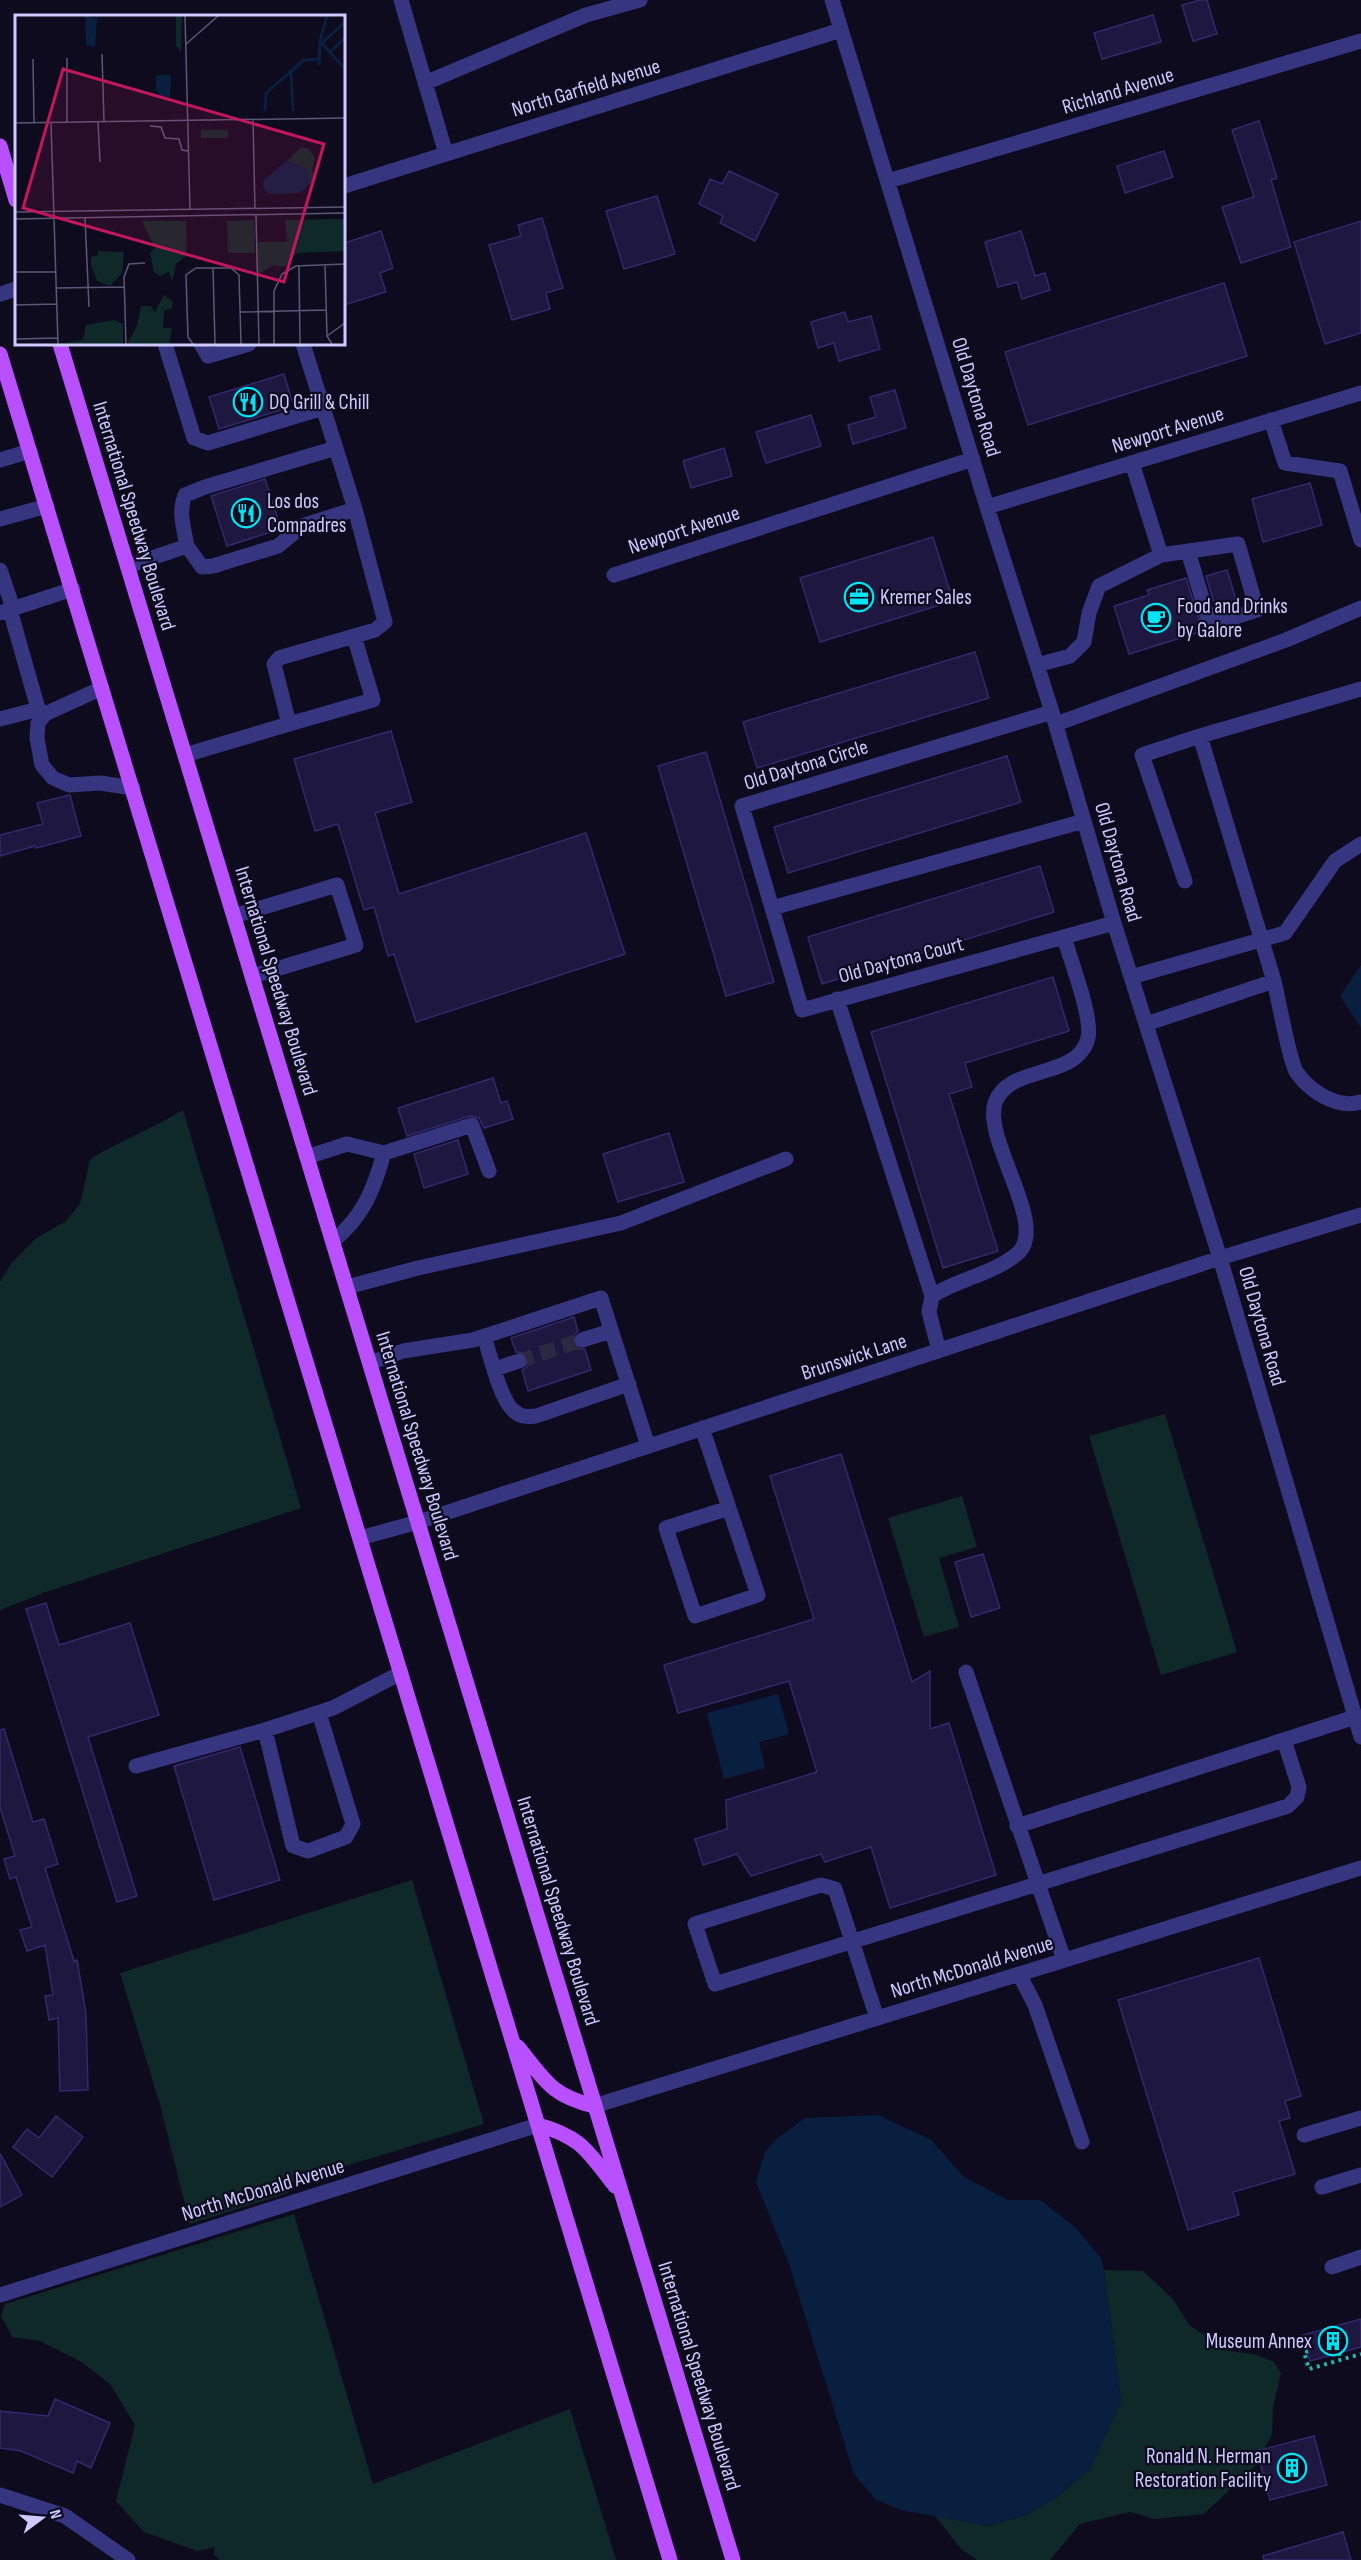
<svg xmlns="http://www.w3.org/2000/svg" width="1361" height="2560" font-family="'Sofia Sans Condensed',sans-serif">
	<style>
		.green { fill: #0e2927 }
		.water { fill: #091f40 }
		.building { fill: #1e1740; stroke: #34286d; stroke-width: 1.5 }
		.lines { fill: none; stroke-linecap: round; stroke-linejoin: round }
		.minor-tunnel { stroke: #2b2841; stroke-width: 15; stroke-dasharray: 15 8; stroke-linecap: butt }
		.path { stroke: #29b3a6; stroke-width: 4; stroke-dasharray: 3 4.5; stroke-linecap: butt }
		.minor { stroke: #353580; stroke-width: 15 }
		.major { stroke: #b850ff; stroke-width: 15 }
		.labels { text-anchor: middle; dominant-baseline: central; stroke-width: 4.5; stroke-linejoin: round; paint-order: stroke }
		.street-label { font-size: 21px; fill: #cec9ff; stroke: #0e0b1f }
		.poi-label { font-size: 21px; fill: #cec9ff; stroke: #0e0b1f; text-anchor: start }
		.inset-river { fill: none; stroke: #091f40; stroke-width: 3 }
		.inset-road { fill: none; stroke: #5b5779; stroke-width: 1.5 }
		.view { fill: #c2185b; fill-opacity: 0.15; stroke: #c2185b; stroke-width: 3 }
		.inset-edge { fill: none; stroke: #cec9ff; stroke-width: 3 }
	</style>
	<rect width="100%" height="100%" fill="#0e0b1f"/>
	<!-- green -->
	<path class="green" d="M183 1110 301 1508 46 1592 0 1610V1282L10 1265 35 1239 66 1221 80 1204 90 1159C120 1141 152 1129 183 1110Z
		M1165 1414 1237 1652 1161 1675 1089 1436Z
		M962 1496 977 1547 939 1558 959 1627 924 1637 888 1518Z
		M412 1880 484 2124 286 2184 288 2193 190 2224 161 2108 120 1973Z
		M294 2214 373 2484 570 2409 616 2560H219L214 2554 215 2547 197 2551 144 2532 116 2501 135 2425 110 2384 80 2361 40 2341 12 2337 1 2316 5 2304Z
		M1104 2270 1143 2271 1173 2299 1190 2326 1230 2351 1253 2354 1273 2361 1281 2373 1273 2407 1272 2435 1254 2467 1204 2514 1155 2519 1130 2512 1080 2524 1050 2560H977L962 2550 935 2516 988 2526 1026 2515 1057 2497 1090 2469 1121 2401Z"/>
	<!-- water -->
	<path class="water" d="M1361 965V1028L1340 996Z
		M778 1694 789 1734 759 1742 765 1768 724 1779 707 1713Z
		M878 2115 931 2140 964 2177 1008 2200H1040L1075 2227 1101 2258 1104 2270 1121 2401 1090 2469 1057 2497 1026 2515 988 2526 901 2510 875 2499 854 2474 789 2264 756 2182 765 2152 775 2140 805 2118Z"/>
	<!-- building -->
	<path class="building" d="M1200 0H1207L1217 34 1193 41 1182 5Z
		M1153 15 1161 42 1102 59 1094 33Z
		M1259 121 1277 178 1271 180 1291 247 1241 263 1222 207 1254 197 1232 130Z
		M1164 151 1173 177 1125 193 1117 166Z
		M729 171 778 194 755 241 720 223 723 216 699 204 710 179 722 184Z
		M657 196 675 254 624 269 606 211Z
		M542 218 563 288 546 293 550 309 512 320 489 245 521 236 518 225Z
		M1361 221V333L1325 344 1294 242Z
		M381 231 393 268 380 273 386 292 344 305V243Z
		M1021 231 1035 276 1045 273 1050 290 1022 299 1017 282 998 287 985 242Z
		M1224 283 1247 356 1028 425 1005 352Z
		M845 312 848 322 871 316 880 349 839 361 834 343 818 348 811 322Z
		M284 374 292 401 279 404 281 410 219 429 209 397Z
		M895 390 906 428 853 444 848 425 876 417 870 397Z
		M811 415 821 446 766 463 756 432Z
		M724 448 732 476 691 488 683 461Z
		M265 479 281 529 227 546 211 496Z
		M1310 483 1322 525 1263 542 1252 499Z
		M933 537 953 601 820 642 800 578Z
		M1227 570 1238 606 1217 613 1206 576Z
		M1186 578 1203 631 1129 654 1114 606 1149 595 1147 590Z
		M975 652 989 698 757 768 743 722Z
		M391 731 412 802 375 813 399 894 586 833 625 954 416 1022 394 954 388 956 374 907 364 910 338 824 315 831 294 759Z
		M706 752 774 982 726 996 658 766Z
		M1007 756 1021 802 788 873 774 827Z
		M70 795 81 836 36 848 35 846 0 856V835L43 824 37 803Z
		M1040 866 1054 912 822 984 808 937Z
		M1053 977 1069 1031 965 1063 972 1087 949 1094 998 1251 943 1268 871 1032Z
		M493 1078 501 1103 507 1101 513 1119 484 1128 479 1118 470 1116 407 1136 398 1108Z
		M669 1133 684 1182 618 1202 603 1154Z
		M458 1140 468 1174 424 1188 414 1154Z
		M574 1317 578 1331 573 1337V1343L579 1349H585L591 1370 528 1391 522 1370 527 1367 528 1358 525 1353 516 1352 511 1338Z
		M841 1454 912 1682 930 1671V1729L949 1723 996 1875 890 1908 871 1847 825 1862 821 1854 751 1876 737 1854 703 1865 695 1839 727 1829 726 1800 817 1772 789 1681 678 1713 664 1665 814 1619 770 1476Z
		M983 1554 1000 1608 971 1617 955 1562Z
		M46 1603 59 1645 130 1623 159 1715 88 1737 137 1896 117 1902 26 1609Z
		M4 1729 33 1822 44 1819 58 1864 45 1868 74 1961 77 1960 86 2013 88 2090 60 2091 58 2018 49 2020 45 1996 53 1995 45 1945 27 1951 20 1930 32 1927 16 1877 10 1879 4 1859 15 1856 0 1807V1730Z
		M240 1747 280 1880 214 1900 174 1766Z
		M1259 1958 1301 2096 1285 2101 1290 2118 1279 2121 1295 2174 1233 2192 1239 2215 1188 2230 1118 2000Z
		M56 2116 83 2137 52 2177 13 2147 27 2129 39 2138Z
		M0 2153 22 2195 0 2207Z
		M1361 2319V2347L1310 2361 1303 2335Z
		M55 2399 110 2423 91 2468 77 2461 73 2473 21 2451 0 2448V2411L48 2416Z
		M1314 2436 1327 2485 1270 2500 1257 2451Z
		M1343 2532 1351 2560H1264L1263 2556Z"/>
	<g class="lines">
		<!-- minor-tunnel -->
		<path class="minor-tunnel" d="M519 1361 582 1340"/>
		<!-- path -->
		<path class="path" d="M1308 2351 1304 2352 1309 2369 1361 2354
			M1339 2353 1341 2360"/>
		<!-- minor -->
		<path class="minor" d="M401 0 446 154
			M832 0 987 507 1052 712 1114 923 1220 1258 1361 1737
			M425 83 586 15 640 0
			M888 181 1361 41
			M344 186 841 30
			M0 294 16 289
			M165 344 194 438 208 443 323 408
			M201 344 208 356 249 344
			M1271 420 1285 463 1340 471 1361 540
			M0 460 30 451
			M987 507 1361 393
			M0 519 47 506
			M187 546C184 529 178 512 185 495L205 487 336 448
			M1161 555 1238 544 1257 610 1210 625 1188 551
			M128 566 187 546 202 567 213 566 278 546 302 526 355 509 303 344
			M0 570 13 608
			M614 575 973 459
			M10 610 41 719
			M0 613 73 589
			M1037 665 1070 656 1084 642 1089 613 1099 586 1161 555 1132 463
			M102 688 45 714 38 723 37 738 42 765 53 778 69 785 100 783 133 788
			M1052 712 742 806 802 1010 1114 923
			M0 719 39 709
			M289 724 373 700 354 636
			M1056 724 1286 640 1361 608
			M185 755 289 724 274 664 279 658 375 630 385 622 355 509
			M1185 881 1142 755 1200 736
			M772 908 1084 821
			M234 916 337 885 356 945 253 976
			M1131 977 1285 933 1335 861 1361 844
			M1274 981 1200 736 1361 689
			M837 999 932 1296
			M1146 1024 1274 981C1278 997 1290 1064 1297 1073 1311 1092 1337 1109 1361 1102
			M307 1157 347 1144 384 1153 472 1125 489 1171
			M333 1241C363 1217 374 1189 384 1153
			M347 1287 418 1268 621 1223 786 1159
			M484 1336C490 1354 500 1400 514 1411 521 1417 527 1417 536 1416L629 1384
			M582 1340 611 1331
			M939 1351 929 1312 932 1296C958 1279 993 1274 1017 1254 1050 1226 983 1142 995 1103 1009 1063 1077 1081 1088 1038 1093 1018 1070 959 1064 937
			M370 1363 403 1351 473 1340 601 1298 648 1446
			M495 1369 519 1361
			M702 1428 729 1508 666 1528 695 1616 758 1595 729 1508
			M360 1538 418 1522 1220 1258 1361 1215
			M966 1672 1064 1960
			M319 1713 353 1824 346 1837 308 1851 293 1846 265 1730 333 1708 401 1673
			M136 1766 265 1730
			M1017 1826 1355 1717
			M1019 1974 1035 2005 1082 2142
			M877 2018 835 1889 821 1885 695 1924 715 1984C906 1924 1097 1867 1288 1806L1297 1797 1299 1787 1284 1740
			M594 2106 1361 1868
			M1304 2135 1361 2118
			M1322 2187 1361 2175
			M1332 2267 1361 2257
			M0 2295 538 2125
			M0 2495 65 2516 128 2560"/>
		<!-- major -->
		<path class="major" d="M0 146 16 200
			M60 344 733 2560
			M0 354 670 2560
			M518 2047C545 2080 550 2095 594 2106
			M538 2125C582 2137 588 2152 615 2186"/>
	</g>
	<!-- icons -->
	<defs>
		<g id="restaurant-ring" transform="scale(1.5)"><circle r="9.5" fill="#0e0b1f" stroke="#00e4f4" stroke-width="1.5"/><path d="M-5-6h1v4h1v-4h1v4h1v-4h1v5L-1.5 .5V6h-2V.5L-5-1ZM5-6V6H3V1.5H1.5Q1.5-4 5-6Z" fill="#00e4f4"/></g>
		<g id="office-ring" transform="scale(1.5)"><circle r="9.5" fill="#0e0b1f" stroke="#00e4f4" stroke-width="1.5"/><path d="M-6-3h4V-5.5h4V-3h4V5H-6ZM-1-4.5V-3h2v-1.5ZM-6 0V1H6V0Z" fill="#00e4f4"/></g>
		<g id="cafe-ring" transform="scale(1.5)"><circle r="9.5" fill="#0e0b1f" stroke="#00e4f4" stroke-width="1.5"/><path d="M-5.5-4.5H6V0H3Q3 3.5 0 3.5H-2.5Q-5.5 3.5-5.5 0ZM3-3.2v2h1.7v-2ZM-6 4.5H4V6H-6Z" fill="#00e4f4"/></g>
		<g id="building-ring" transform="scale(1.5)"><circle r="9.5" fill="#0e0b1f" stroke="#00e4f4" stroke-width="1.5"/><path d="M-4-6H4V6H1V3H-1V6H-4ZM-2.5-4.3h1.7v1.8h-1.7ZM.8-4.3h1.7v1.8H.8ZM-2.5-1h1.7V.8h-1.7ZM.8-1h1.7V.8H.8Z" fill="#00e4f4"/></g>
	</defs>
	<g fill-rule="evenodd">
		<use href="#restaurant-ring" x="248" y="402"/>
		<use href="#restaurant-ring" x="246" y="513"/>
		<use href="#office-ring" x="859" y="597"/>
		<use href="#cafe-ring" x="1156" y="618"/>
		<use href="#building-ring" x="1333" y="2341"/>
		<use href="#building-ring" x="1292" y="2468"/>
	</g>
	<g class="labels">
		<!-- street labels -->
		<g class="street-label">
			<text transform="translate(586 88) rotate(-17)">North Garfield Avenue</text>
			<text transform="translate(1118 91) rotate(-17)">Richland Avenue</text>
			<text transform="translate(976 397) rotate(73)">Old Daytona Road</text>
			<text transform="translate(1168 430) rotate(-17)">Newport Avenue</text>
			<text transform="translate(134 516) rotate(73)">International Speedway Boulevard</text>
			<text transform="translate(684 530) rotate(-18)">Newport Avenue</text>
			<text transform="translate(806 765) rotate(-17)">Old Daytona Circle</text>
			<text transform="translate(1118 862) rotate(74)">Old Daytona Road</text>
			<text transform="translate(901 960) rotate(-15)">Old Daytona Court</text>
			<text transform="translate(276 981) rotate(73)">International Speedway Boulevard</text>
			<text transform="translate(1262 1326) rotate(74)">Old Daytona Road</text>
			<text transform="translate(854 1357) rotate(-18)">Brunswick Lane</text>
			<text transform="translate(417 1446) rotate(73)">International Speedway Boulevard</text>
			<text transform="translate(558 1911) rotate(73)">International Speedway Boulevard</text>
			<text transform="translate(972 1967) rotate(-17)">North McDonald Avenue</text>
			<text transform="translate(263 2190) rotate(-17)">North McDonald Avenue</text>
			<text transform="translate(699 2376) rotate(73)">International Speedway Boulevard</text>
		</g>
		<!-- poi labels -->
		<g class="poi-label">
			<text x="269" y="402">DQ Grill &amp; Chill</text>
			<text x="267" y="501">Los dos<tspan x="267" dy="24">Compadres</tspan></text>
			<text x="880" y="597">Kremer Sales</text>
			<text x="1177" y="606">Food and Drinks<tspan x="1177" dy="24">by Galore</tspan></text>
			<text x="1312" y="2341" text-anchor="end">Museum Annex</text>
			<text x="1271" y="2456" text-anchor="end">Ronald N. Herman<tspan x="1271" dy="24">Restoration Facility</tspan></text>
		</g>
	</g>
	<!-- overview -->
	<g transform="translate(15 15)">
		<rect width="330" height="330" fill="#0e0b1f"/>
		<path d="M161 1H167L166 38 161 30ZM186 115H213V123H186ZM286 132 294 134 300 143 297 156 302 164 292 171V154L272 146ZM330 204V236L282 238 270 252 259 250 243 259 242 227H272L270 205ZM239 205 240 238H213L212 206ZM127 206H171L172 240 161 249 157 267 154 257 145 261 139 257 135 238 140 233ZM83 236 109 237 107 258 95 271 82 266 76 250V242L83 240ZM149 280 158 287 157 293 149 296 148 313H157L154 329H112L122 311 126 291H136L140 297ZM99 305 108 309V329H44L68 325 71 310Z" fill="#0e2927"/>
		<path d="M70 1 82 3 80 32 71 30ZM141 60H156L155 83 149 85 141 75ZM271 146 292 154 295 166 290 174 285 178 253 179 248 172 249 165Z" fill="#091f40"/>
		<path class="inset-river" d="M305 26 330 54M307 28 330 7M315 37 330 23M304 50 305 26 312 1M276 57 278 96M250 96 251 78 289 45 304 44"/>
		<path class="inset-road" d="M170 1 175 194M171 29 203 1M87 39 89 107M52 43V107M18 44 19 108M238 105 240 194M83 107 85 147M0 108 330 103M36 108 43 329M135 111 146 112 150 123 164 124 167 135 173 136M0 197 330 192M241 200 244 329M70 203 74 292M0 204 330 198M310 249 312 321 317 329M284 251 285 329M198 253 200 329M0 257H40M41 273 110 272M0 290 41 289M225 297 311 295M312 321 330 308M0 324 43 323M111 329 109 262 114 249 130 248M178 329 173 322 171 260 181 253H216L224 260 226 329M259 329V276L267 259 281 251 330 249"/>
		<path class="view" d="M48 54 309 129 269 267 8 193Z"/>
		<rect width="330" height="330" class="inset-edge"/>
	</g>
	<!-- north arrow -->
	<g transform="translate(42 2518) rotate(74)" stroke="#0e0b1f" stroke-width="4.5" paint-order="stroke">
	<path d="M0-4.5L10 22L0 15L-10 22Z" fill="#cec9ff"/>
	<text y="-9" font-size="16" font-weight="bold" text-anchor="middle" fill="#cec9ff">N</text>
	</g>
</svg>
